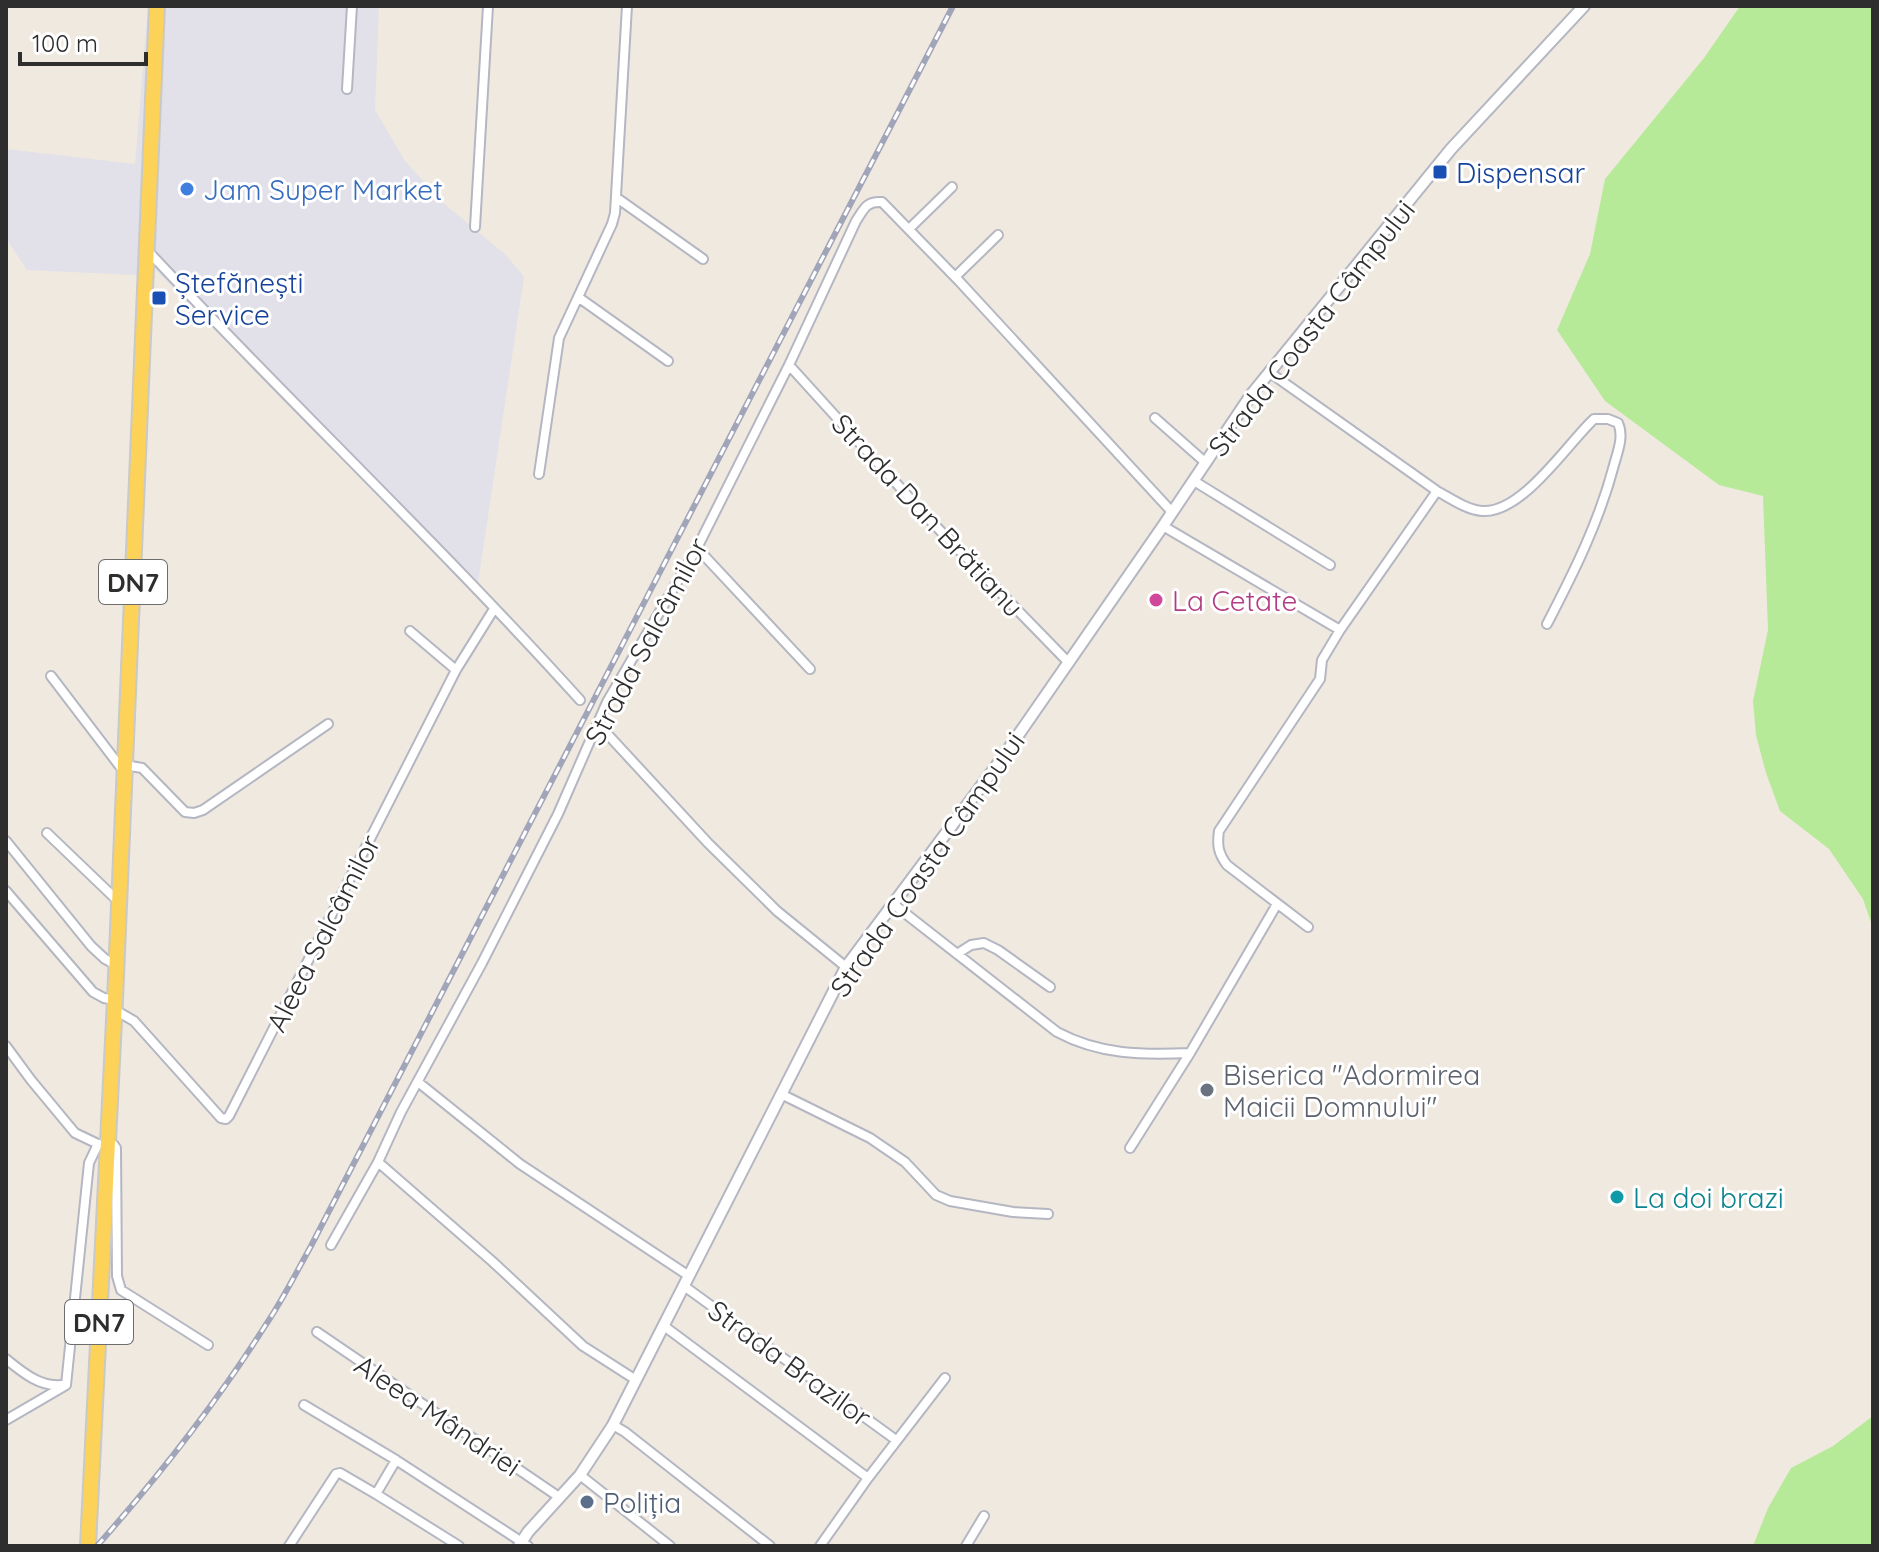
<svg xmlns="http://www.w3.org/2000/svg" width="1879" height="1552" font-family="Quicksand,sans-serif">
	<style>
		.industrial { fill: #e2e0e8 }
		.green { fill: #b6ea98 }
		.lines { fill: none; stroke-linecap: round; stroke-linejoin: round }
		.minor-casing { stroke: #b4b7c2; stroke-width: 12 }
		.tertiary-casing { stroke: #b4b7c2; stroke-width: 14 }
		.primary-casing { stroke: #c9c9c9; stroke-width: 18 }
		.minor { stroke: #fff; stroke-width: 8 }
		.tertiary { stroke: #fff; stroke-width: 10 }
		.primary { stroke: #fdd258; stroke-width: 14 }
		.rail-casing { stroke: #a1a5b9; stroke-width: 6 }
		.rail { stroke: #fff; stroke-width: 3; stroke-dasharray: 9; stroke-linecap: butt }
		.transit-dot { fill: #1a4fb4; stroke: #fff; stroke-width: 3 }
		.shop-dot { fill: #3f7fe0; stroke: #fff; stroke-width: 3 }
		.hotel-dot { fill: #d1479c; stroke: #fff; stroke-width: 3 }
		.worship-dot { fill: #6b7280; stroke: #fff; stroke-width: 3 }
		.culture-dot { fill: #0f9aa8; stroke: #fff; stroke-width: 3 }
		.service-dot { fill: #5c6f8a; stroke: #fff; stroke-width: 3 }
		.labels { text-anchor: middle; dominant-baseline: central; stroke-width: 6; stroke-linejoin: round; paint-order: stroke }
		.shield { fill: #fff; stroke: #6d6d6d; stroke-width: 2 }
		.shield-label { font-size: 26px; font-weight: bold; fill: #2e2e2e }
		.transit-label { font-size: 28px; fill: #164399; stroke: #fff; text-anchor: start }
		.shop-label { font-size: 28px; fill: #366cbe; stroke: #fff; text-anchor: start }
		.street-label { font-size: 28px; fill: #2e2e2e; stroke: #fff }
		.hotel-label { font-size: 28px; fill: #b23c85; stroke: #fff; text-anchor: start }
		.worship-label { font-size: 28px; fill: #5b616d; stroke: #fff; text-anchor: start }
		.culture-label { font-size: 28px; fill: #0d838f; stroke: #fff; text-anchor: start }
		.service-label { font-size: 28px; fill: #4e5e75; stroke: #fff; text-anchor: start }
	</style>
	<rect width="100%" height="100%" fill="#f0e9e0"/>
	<!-- industrial -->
	<path class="industrial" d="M148 6H379L375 110 405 161 442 202 506 255 524 277 476 596 154 268 136 275 27 270 6 238V149L135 164Z"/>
	<!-- green -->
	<path class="green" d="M1740 6H1873V928L1863 899 1829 849 1780 811 1766 773 1756 735 1753 701 1768 630 1763 496 1719 485 1605 401 1557 330 1590 254 1605 179 1704 58Z
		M1873 1416V1546H1753L1768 1508 1791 1468 1833 1446Z"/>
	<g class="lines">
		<!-- minor casing -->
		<g class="minor-casing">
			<path id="minor" d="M347 89 352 6
				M617 198 703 259
				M475 227 488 6
				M909 229 952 187
				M148 251C290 403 441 546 580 700
				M955 277 998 235
				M578 297 668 361
				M789 365 925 515 1069 663
				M1269 372 1437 491C1450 498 1467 510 1482 511 1522 514 1567 444 1594 419H1608L1618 423C1624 436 1618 451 1614 465 1599 522 1574 572 1547 624
				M1155 418 1206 463
				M539 474 559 338 612 224 615 213 627 6
				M1194 481 1330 565
				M1163 526 1340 630
				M697 548 810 669
				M410 631 456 670
				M51 676 125 773
				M599 725 708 843 777 911 846 967
				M125 765 142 768 185 812 194 813 203 810 328 724
				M47 833 119 902
				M6 841 91 946 105 959 116 965
				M6 891 93 992 104 998 115 1000
				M892 903 1057 1032C1100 1055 1142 1055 1190 1053
				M1308 927 1227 865C1218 853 1217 845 1219 831L1320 679 1322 660 1340 630 1437 491
				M957 954 971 945 984 943 998 950 1050 987
				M115 1010 134 1021 221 1118 226 1119 229 1116 456 670 494 609
				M6 1046 31 1080 75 1133 98 1144 114 1145 116 1148 117 1276 121 1290 208 1345
				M418 1082 520 1164 689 1276
				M781 1094 870 1138 905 1162 936 1195 950 1201 1013 1212 1048 1214
				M1130 1148 1190 1053 1277 904
				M378 1162 401 1112 482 963 558 814 607 702 697 548 789 365 856 221C864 209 866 201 882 202L959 281 1172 512
				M331 1245 378 1162 493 1262 583 1346 636 1380
				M684 1286 896 1440
				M664 1326 868 1478 820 1546
				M317 1332 559 1497
				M6 1359C22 1372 40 1387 61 1385
				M304 1405 396 1460 528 1546
				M6 1420 66 1385 89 1163 98 1144
				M613 1425 625 1432 770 1546
				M396 1460 376 1494 459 1546
				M580 1475 670 1546
				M868 1478 945 1378
				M289 1546 336 1474 340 1473 376 1494
				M966 1546 984 1516"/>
		</g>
		<!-- tertiary casing -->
		<g class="tertiary-casing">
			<path id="tertiary" d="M519 1546 528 1532 580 1475 613 1425 846 967 1003 757 1163 526 1251 395 1451 149 1584 6"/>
		</g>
		<!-- primary casing -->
		<g class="primary-casing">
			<path id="primary" d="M88 1546 115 1000 157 6"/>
		</g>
		<!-- minor -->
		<use href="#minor" class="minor"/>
		<!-- tertiary -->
		<use href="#tertiary" class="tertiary"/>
		<!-- primary -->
		<use href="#primary" class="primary"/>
		<!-- rail casing -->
		<g class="rail-casing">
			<path id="rail" d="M97 1546C159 1476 215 1405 265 1326 282 1301 296 1273 311 1246L953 6"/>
		</g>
		<!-- rail -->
		<use href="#rail" class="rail"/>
	</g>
	<!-- markers -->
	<g class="transit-dot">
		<rect x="1432" y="164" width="16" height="16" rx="4"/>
		<rect x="151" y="290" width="16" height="16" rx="4"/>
	</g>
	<circle class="shop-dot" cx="187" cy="189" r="8"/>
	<circle class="hotel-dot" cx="1156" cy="600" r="8"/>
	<circle class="worship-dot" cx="1207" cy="1090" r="8"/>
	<circle class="culture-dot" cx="1617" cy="1197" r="8"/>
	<circle class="service-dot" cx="587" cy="1502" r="8"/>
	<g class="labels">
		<!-- shield labels -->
		<g class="shield">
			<rect x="99" y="560" width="68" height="44" rx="6"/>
			<rect x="65" y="1300" width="68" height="44" rx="6"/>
		</g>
		<g class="shield-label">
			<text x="133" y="582">DN7</text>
			<text x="99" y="1322">DN7</text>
		</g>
		<!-- transit labels -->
		<g class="transit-label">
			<text x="1456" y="172">Dispensar</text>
			<text x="175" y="282">Ștefănești<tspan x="175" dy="32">Service</tspan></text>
		</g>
		<!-- shop labels -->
		<g class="shop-label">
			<text x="203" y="189">Jam Super Market</text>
		</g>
		<!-- street labels -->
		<g class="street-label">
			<text transform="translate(1311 328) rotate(-52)">Strada Coasta Câmpului</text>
			<text transform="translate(928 515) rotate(47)">Strada Dan Brătianu</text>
			<text transform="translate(646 641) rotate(-62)">Strada Salcâmilor</text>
			<text transform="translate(927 864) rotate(-55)">Strada Coasta Câmpului</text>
			<text transform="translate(323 933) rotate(-63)">Aleea Salcâmilor</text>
			<text transform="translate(790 1363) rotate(36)">Strada Brazilor</text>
			<text transform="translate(438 1415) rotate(34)">Aleea Mândriei</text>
		</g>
		<!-- hotel labels -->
		<g class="hotel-label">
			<text x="1172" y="600">La Cetate</text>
		</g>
		<!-- worship labels -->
		<g class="worship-label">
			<text x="1223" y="1074">Biserica "Adormirea<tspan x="1223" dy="32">Maicii Domnului"</tspan></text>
		</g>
		<!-- culture labels -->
		<g class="culture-label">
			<text x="1633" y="1197">La doi brazi</text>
		</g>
		<!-- service labels -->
		<g class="service-label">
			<text x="603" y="1502">Poliția</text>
		</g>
	</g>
	<!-- border -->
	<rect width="1879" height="1552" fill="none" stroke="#2e2e2e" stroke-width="16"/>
	<!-- scale -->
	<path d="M20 52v12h126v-12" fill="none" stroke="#2e2e2e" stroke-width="4"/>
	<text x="32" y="52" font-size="24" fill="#2e2e2e" stroke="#ffffff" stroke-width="6" paint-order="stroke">100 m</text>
</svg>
